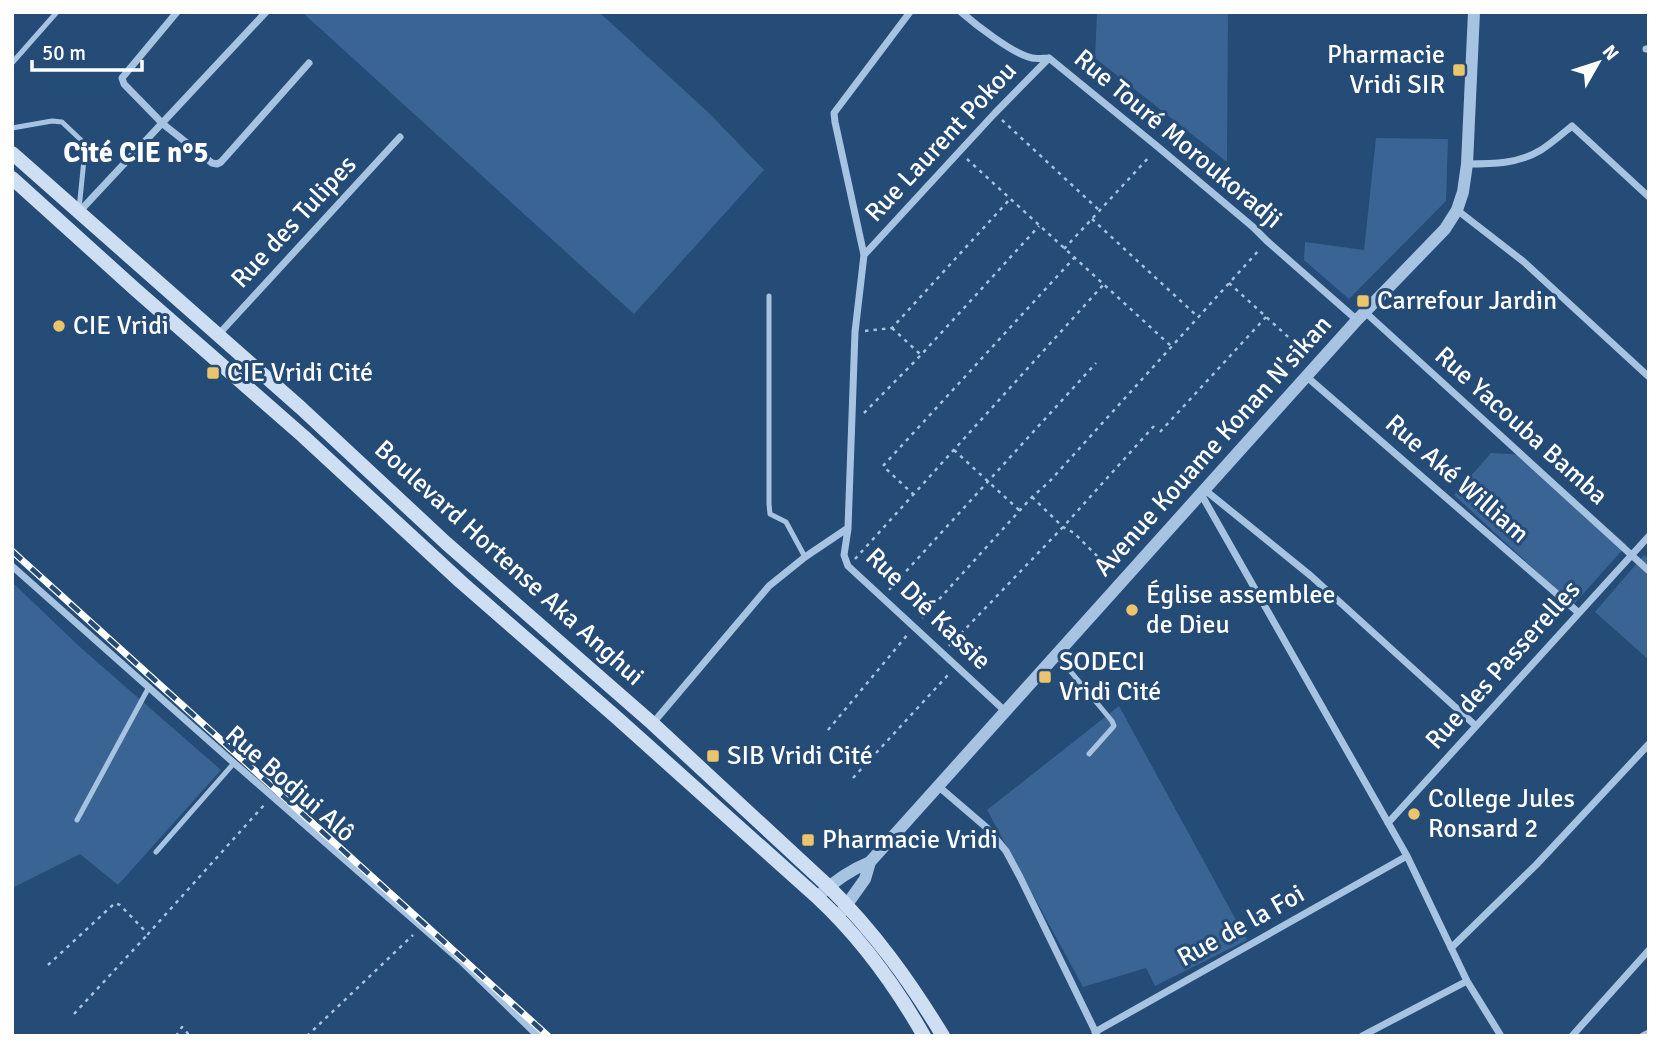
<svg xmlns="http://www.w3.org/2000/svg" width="1661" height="1048" font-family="Signika,sans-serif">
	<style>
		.green { fill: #396494 }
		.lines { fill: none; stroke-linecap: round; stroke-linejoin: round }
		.path { stroke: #a7c3e2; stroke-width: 2.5; stroke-dasharray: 3.5 5; stroke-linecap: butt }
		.service { stroke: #a7c3e2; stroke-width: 5 }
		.minor { stroke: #a7c3e2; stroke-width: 7 }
		.tertiary { stroke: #a7c3e2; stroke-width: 12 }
		.secondary { stroke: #cfdff3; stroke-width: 14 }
		.rail-casing { stroke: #fff; stroke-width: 7 }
		.rail { stroke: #254b77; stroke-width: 4.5; stroke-dasharray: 13; stroke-linecap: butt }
		.poi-dot { fill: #ebc46c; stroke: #254b77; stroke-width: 2.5 }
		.labels { text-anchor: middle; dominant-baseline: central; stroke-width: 6; stroke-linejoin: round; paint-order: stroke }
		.poi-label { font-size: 26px; fill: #fff; stroke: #254b77; text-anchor: start }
		.street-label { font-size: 26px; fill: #fff; stroke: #254b77 }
		.neighbourhood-label { font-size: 28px; font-weight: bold; fill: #fff; stroke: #254b77 }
	</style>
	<rect width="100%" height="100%" fill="#254b77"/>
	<!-- green -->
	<path class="green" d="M302 12H599L710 114 764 170 634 314Z
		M1097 12H1228L1227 162 1095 58Z
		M1376 138 1448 139 1446 201 1349 299 1304 260 1305 242 1364 250Z
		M1491 453 1524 455 1627 545 1573 605 1454 495Z
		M1644 555 1649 559V660L1595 612Z
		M12 582 81 648 221 770 118 885 80 854 12 888Z
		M1119 706 1247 940 1155 986 1146 968 1083 987 987 810Z"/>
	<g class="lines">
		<!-- path -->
		<path class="path" d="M1002 120 1100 211
			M967 159 1171 346
			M1092 219 1197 316
			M1064 249 1150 156
			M1229 283 1309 356
			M892 328 920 354
			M865 331 892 328 1010 199
			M864 413 921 355 1039 226
			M1160 432 1266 317
			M954 450 1019 510
			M914 495 883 466 1074 258
			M1032 497 1063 527 1074 533 1112 571
			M855 559 1104 284
			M889 590 1096 363
			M922 618 1032 497 1049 482 1260 249
			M949 646 1063 527 1154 426
			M828 730 908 634
			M853 778 948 675
			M48 965 115 903 120 905 148 934 265 804
			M74 1014 148 934
			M176 1036 182 1027 190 1036
			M307 1036 413 935"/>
		<!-- service -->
		<path class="service" d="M12 63 57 12
			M12 128 52 121 62 122 81 140 85 150 79 209
			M769 296V504L770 514 786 522 805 557
			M1056 654 1112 721 1114 726 1089 754
			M77 820 149 687
			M156 852 234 763"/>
		<!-- minor -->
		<path class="minor" d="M177 12 122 78 124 84 163 124 212 163 217 164 221 162 309 63
			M961 12C976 25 1013 54 1032 58 1037 59 1044 58 1049 58L1158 147 1253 227 1267 241 1357 320
			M1646 49H1649
			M1467 164C1493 164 1518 164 1541 150 1552 143 1562 134 1572 126L1649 197
			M1457 210 1524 262 1649 377
			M79 212 266 12
			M864 255 994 114 1049 58
			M1365 312 1649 571
			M218 335 400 137
			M1307 377 1579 613
			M1205 490 1311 576 1476 726
			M1201 494 1407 856 1467 981 1501 1036
			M848 529 844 555 848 566 1005 711
			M12 566 234 763 460 960 538 1036
			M653 723 769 586 805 557 848 528 855 332 864 255 835 122 834 113 910 12
			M938 786 987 828 1006 851 1020 877 1097 1035
			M1388 823 1649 536
			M1451 948 1536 865 1649 744
			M1095 1032 1407 856
			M1362 1036 1467 981
			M1572 1036 1649 950
			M1643 1036 1649 1033"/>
		<!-- tertiary -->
		<path class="tertiary" d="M817 897C833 882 850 870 870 862
			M838 917 865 879 870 862 1357 320 1445 229 1457 210 1463 192 1467 164 1474 12"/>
		<!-- secondary -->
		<path class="secondary" d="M12 153 301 408 446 543 652 723 828 886C875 933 909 980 943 1036
			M12 178 136 290 303 436 461 582 616 717 817 897C860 937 895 985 924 1036"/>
		<!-- rail casing -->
		<g class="rail-casing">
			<path id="rail" d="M12 551 548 1036"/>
		</g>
		<!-- rail -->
		<use href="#rail" class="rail"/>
	</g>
	<!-- markers -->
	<g class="poi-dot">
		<rect x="1452" y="63" width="14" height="14" rx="3.5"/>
		<rect x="1356" y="294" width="14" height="14" rx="3.5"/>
		<circle cx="59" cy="326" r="7"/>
		<rect x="206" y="366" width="14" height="14" rx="3.5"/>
		<circle cx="1132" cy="610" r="7"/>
		<rect x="1038" y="670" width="14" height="14" rx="3.5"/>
		<rect x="706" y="749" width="14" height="14" rx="3.5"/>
		<circle cx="1414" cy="814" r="7"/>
		<rect x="801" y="833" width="14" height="14" rx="3.5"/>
	</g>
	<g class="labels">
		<!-- poi labels -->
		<g class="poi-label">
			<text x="1445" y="55" text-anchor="end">Pharmacie<tspan x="1445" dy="30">Vridi SIR</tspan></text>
			<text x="1377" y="301">Carrefour Jardin</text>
			<text x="73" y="326">CIE Vridi</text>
			<text x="227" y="373">CIE Vridi Cité</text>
			<text x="1146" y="595">Église assemblee<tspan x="1146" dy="30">de Dieu</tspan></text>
			<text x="1059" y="662">SODECI<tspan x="1059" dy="30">Vridi Cité</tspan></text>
			<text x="727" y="756">SIB Vridi Cité</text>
			<text x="1428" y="799">College Jules<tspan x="1428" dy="30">Ronsard 2</tspan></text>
			<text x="822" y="840">Pharmacie Vridi</text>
		</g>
		<!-- street labels -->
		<g class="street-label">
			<text transform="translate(1178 139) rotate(40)">Rue Touré Moroukoradji</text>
			<text transform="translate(941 142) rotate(-47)">Rue Laurent Pokou</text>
			<text transform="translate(294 222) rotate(-47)">Rue des Tulipes</text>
			<text transform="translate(1521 426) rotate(42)">Rue Yacouba Bamba</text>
			<text transform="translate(1213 446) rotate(-48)">Avenue Kouame Konan N'sikan</text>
			<text transform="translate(1457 479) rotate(41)">Rue Aké William</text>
			<text transform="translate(509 563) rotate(42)">Boulevard Hortense Aka Anghui</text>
			<text transform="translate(928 609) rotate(44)">Rue Dié Kassie</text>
			<text transform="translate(1503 665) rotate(-48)">Rue des Passerelles</text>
			<text transform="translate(290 784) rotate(41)">Rue Bodjui Alô</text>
			<text transform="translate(1241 926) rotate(-29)">Rue de la Foi</text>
		</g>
		<!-- neighbourhood labels -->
		<g class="neighbourhood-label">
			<text x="136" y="153">Cité CIE n°5</text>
		</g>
	</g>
	<!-- border -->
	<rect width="1661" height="1048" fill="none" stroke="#ffffff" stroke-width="28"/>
	<!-- north arrow -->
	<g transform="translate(1598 63) rotate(51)" stroke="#254b77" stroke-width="5" paint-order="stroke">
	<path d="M0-5L12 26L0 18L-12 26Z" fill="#ffffff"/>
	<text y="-10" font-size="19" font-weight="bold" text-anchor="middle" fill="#ffffff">N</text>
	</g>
	<!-- scale -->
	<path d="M32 60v10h110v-10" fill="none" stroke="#ffffff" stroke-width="3.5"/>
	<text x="42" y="60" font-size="21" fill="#ffffff" stroke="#254b77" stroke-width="5" paint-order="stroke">50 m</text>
</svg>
